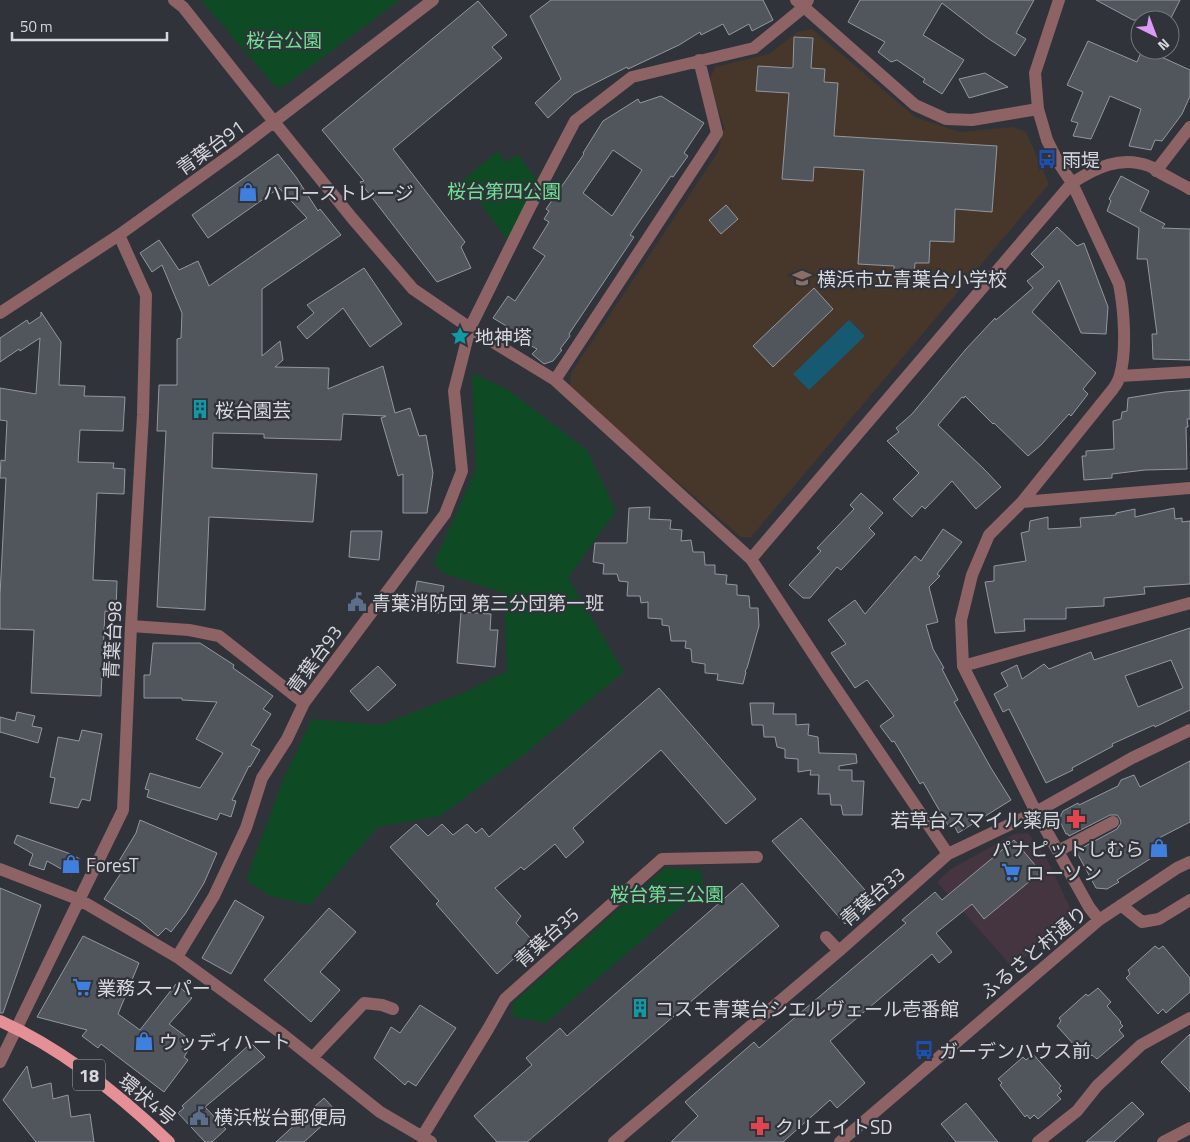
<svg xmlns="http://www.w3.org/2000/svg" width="1190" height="1142" font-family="'Titillium Web','Noto Sans JP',sans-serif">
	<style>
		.commercial { fill: #453541 }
		.education { fill: #47372b }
		.green { fill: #0e4b25 }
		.water { fill: #175970 }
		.building { fill: #51555c; stroke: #93979f; fill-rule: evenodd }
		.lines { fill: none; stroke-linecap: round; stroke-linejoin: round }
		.minor { stroke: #8d6365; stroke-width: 12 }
		.major { stroke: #e59096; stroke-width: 12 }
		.labels { text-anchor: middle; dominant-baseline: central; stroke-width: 4.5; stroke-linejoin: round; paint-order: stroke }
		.shield { fill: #30333a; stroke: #a4a6ac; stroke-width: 1 }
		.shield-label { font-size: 18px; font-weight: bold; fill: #d6d8dd }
		.park-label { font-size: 19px; fill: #70e192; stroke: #30333a }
		.street-label { font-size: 19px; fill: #d6d8dd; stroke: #30333a }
		.poi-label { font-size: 19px; fill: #d6d8dd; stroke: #30333a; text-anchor: start }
	</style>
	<rect width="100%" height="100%" fill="#30333a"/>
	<!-- commercial -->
	<path class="commercial" d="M1028 833 1046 857 1071 910 1070 918 1013 968 937 882 951 869 1014 834Z"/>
	<!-- education -->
	<path class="education" d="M812 29 915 117 960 132 1014 127 1026 132 1049 184 751 537H741L570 389 571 373 718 152 724 127 709 82 715 67 769 54 797 32Z"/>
	<!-- green -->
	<path class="green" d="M201 0H400L282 88 274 85Z
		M498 151 506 163 518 154 538 182 508 241 463 180Z
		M472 373 507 389 587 450 616 511 568 578 624 672 522 756 440 816 378 827 310 905 270 896 246 880 283 780 312 719 381 725 463 693 507 671 504 593 443 573 434 563 476 469Z
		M665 868 701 870 704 887 546 1023 513 1017V1003Z"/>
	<!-- water -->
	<path class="water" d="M849 320 865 336 809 390 793 374Z"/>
	<!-- building -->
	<path class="building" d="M551 0H763L773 20 752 31 749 24 729 35 723 24 701 35 700 32 679 45 628 69 627 67 574 94 548 118 535 103 561 79 530 16Z
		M860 0H1034L1016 33 1026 39 1015 56 986 37 942 3 923 35 964 60 942 94 923 82 925 79 897 60 891 62 878 52 885 42 848 22Z
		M1096 0H1180L1170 20H1133Z
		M478 1 507 35 492 47 502 58 393 149 465 242 461 247 471 268 437 282 360 182 364 181 322 130Z
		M794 37 813 38 811 68 825 69 824 82 838 83 834 136 997 146 992 212 955 209 954 242 930 241 929 263H915L914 276 894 274V266L858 264 864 170 814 167 813 181 782 179 789 93 756 91 758 66 791 68 793 67Z
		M1088 41 1137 62 1142 50H1146L1190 70V96L1182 114 1162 141 1155 140 1151 150 1129 146 1141 109 1110 96 1091 139 1073 136 1078 123 1071 121 1083 92 1067 85Z
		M985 73 1008 87 969 98 959 79Z
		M661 96 704 123 684 153 688 156 673 177 671 176 630 235 634 237 569 334 570 336 560 349 562 350 553 361 544 364 532 354 537 349 505 332 508 327 493 318 508 296 515 301 545 256 533 248 549 222 544 219 549 211 546 209 584 154 583 153 603 121 638 99 640 103ZM613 150 642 170 612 216 583 193Z
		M278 154 296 177 318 211 320 209 341 235 262 289V356L280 341 283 360 275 367 329 368 328 389 383 366 395 413 410 408 419 436 426 435 433 473 427 513H403V474L398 476 381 418 386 416 343 414 341 440 264 438V434L213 433 212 468 317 474 313 522 209 517 205 610 157 607 166 431H157L159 385H177V339L181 338 182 313 162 265 152 272 140 253 159 240 179 270 198 261 209 286 307 218 279 188 208 238 192 215Z
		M1121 176 1149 191 1140 211 1165 224 1162 228 1190 229V360L1153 359 1152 334H1157L1147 259H1137L1139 228 1107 211 1111 201 1109 199Z
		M726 205 738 219 721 234 709 220Z
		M1057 227 1077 246 1084 243 1108 307 1106 334 1081 333 1059 280 1032 312 1096 373 1083 389 1088 394 1071 416 1069 414 1041 445 1028 456 994 423 993 424 965 396 964 398 962 397 938 425 984 469 1001 487 976 509 952 481 925 509 922 506 912 517 893 499 919 473 887 441 899 432 896 428 912 414 966 349 995 318 996 320 1033 288 1027 281 1044 267 1031 254Z
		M364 268 402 324 370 347 343 308 307 339 297 327 314 313 307 305Z
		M814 288 833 309 773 367 753 346Z
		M41 312 61 342 59 385 85 386 84 396 125 397 123 431 80 430 78 462 114 463 113 468 125 469 124 494 97 493 93 580 117 581 116 612 105 611 101 696 31 693 34 630 0 629V595L6 478H0L1 460 5 461 7 421 0 420V388L36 394 40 338 20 351 19 349 0 362V338L27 320 29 324 41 316Z
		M1190 390V419H1187L1188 427H1186L1187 469 1145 470 1112 474V478L1084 480 1082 456H1086V451L1114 449 1113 421 1121 419 1122 412 1127 411 1128 398 1165 392Z
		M861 493 883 513 869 528 875 534 841 570 837 567 810 598H803L789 585 821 551 817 548 854 509 850 505Z
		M650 507 649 519 671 520 670 529 682 530 681 541 691 540 693 552H704L705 565H715V574L727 575 726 584 737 585V595L749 596 750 608H758L759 626 747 668 745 671 746 672 743 684 717 680 718 674 705 673V664L692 662 691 649 685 648 686 641H671L669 626 662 625V619L648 618V602L641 603 640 596H627L628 582 619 581 617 574H603L604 564 593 562 595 543H627L629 508Z
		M1174 508 1175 519 1182 518V522L1190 521V584L1144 587 1145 594 1104 598V606L1066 608V619H1024L1025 631 995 633 985 582 994 581V566L1026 561 1021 533 1029 531 1030 521 1048 517V529L1081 527 1080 518 1116 515V513L1135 509V517Z
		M943 529 962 542 937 574 940 576 929 587 938 622 926 625 933 649 944 668 942 669 958 700 954 702 991 768 1011 800 958 833 954 825 949 827 923 782 920 784 894 741 892 742 880 726 894 716 867 680 855 688 831 653 846 644 828 620 855 600 865 614 915 556 921 561Z
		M351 531H382L379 560 349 557Z
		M417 581 444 586 439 613 412 608Z
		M461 612 491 614 490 630H498L495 667 457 663Z
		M1190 628V710L1155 727 1154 725 1112 744 1113 746 1072 768 1073 770 1046 783 1009 709 1003 712 994 694 1008 686 1001 673 1017 665 1022 679 1044 664 1049 669 1091 652 1094 660ZM1171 660 1183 688 1138 707 1125 676Z
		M153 643H200L234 665 233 668 273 696 263 709 271 714 251 745 260 750 250 767 249 766 232 800 236 801 231 817 220 813 217 820 147 797 149 790 145 789 150 773 200 788 223 753 196 739 217 702 182 700V698H144V675H150Z
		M378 666 396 685 368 711 350 691Z
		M659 688 756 799 726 824 661 750 573 828 584 842 566 858 555 844 524 870 521 867 495 888 521 916 516 923 533 941 497 974 436 904 439 901 390 847 416 824 428 836 442 824 453 835 467 824 476 833 482 828 489 837Z
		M750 703H774L773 714H796V725L809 724 808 735 818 737 819 753 856 754 857 763 839 766V770H852V781H864L862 815H843L841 805H831L830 794H818L819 775H810L811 770 798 772V759L785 758V749L777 747 775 737H764L763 725H752Z
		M17 712 35 716 32 726 42 728 38 743 0 732V717L15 721Z
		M82 730 102 734 90 801 82 799 78 808 50 803 55 778 50 777 58 737 79 741Z
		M1190 761V822L1159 838 1164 850 1117 880 1119 882 1107 889 1096 888 1076 851 1117 829 1121 823 1120 819 1117 815H1110L1069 836 1068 834H1066L1059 819 1063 811 1078 803 1079 805 1118 786 1121 780 1134 775 1140 787Z
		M801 818 873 899 845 924 772 841Z
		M140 820 217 853 204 883 185 914 171 932 166 928 158 936 139 920 104 899 123 870 116 866 136 833Z
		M17 835 68 853 80 859 72 875 47 861 44 870 29 865 33 854 14 843Z
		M1014 840 1041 872 984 919 972 904 936 933 952 952 939 963 932 954 830 1041 865 1083 837 1108 830 1100 783 1142H671L698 1116 685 1102 754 1042 759 1048 906 923 902 920 935 892 942 900Z
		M742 883 779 926 527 1142H497L474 1116 532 1065 526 1058 560 1028 567 1036Z
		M0 888 41 905 3 1013H0Z
		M235 900 264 917 231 974 202 958Z
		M329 908 356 932 320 972 340 990 311 1022 264 980Z
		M83 936 139 963 118 1014 140 1030 176 984 192 998 169 1024 193 1042 184 1057 188 1060 164 1092 101 1044 98 1048 82 1036 87 1030 37 1017Z
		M1155 946 1159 949 1163 946 1190 978V992L1166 1013 1163 1009 1158 1014 1126 978 1130 974 1128 970Z
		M1098 988 1111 1002 1107 1006 1121 1022 1120 1023 1123 1026 1119 1030 1124 1036 1097 1059 1092 1055 1089 1058 1087 1056 1085 1057 1057 1026 1061 1021 1059 1018 1086 994 1088 996Z
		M420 1005 456 1028 416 1086 408 1081 405 1085 374 1058 391 1027 400 1033Z
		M1190 1034V1092L1161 1062Z
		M251 1043 265 1057 205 1107 226 1129 212 1142H205L178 1113 184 1108 182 1106Z
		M1033 1054 1061 1086 1059 1088 1062 1091 1057 1095 1061 1099 1038 1119 1034 1115 1030 1119 1027 1115 1025 1117 1000 1085 1002 1083 998 1079 1023 1057 1026 1060Z
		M27 1066 32 1088 51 1083 53 1099 68 1095 71 1117 90 1114 94 1142H36L3 1100Z
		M324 1098 337 1112 304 1142H276Z
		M1132 1102 1144 1114 1114 1142H1086Z
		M966 1103 998 1142H956L941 1124Z"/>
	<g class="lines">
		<!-- minor -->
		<path class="minor" d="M174 0 183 7 275 123 352 218 413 289 470 328 555 380 751 559 827 675 948 854
			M796 0 915 105 946 119 972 120 1038 109
			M1059 0 1035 73 1038 109 1047 140 1058 162 1072 183 1119 284C1124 309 1127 350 1120 375 1119 380 1116 385 1113 389L1022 502 989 535 972 575 961 620 963 666 1036 812 1089 907 1099 920
			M1156 171 1190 127
			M0 313 119 235 233 153 433 0
			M1120 376 1190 372
			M555 380 717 133 699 60
			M1022 502 1190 488
			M751 559 1072 183C1095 168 1121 155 1149 166 1153 167 1155 170 1159 172 1169 178 1180 183 1190 189
			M131 626 189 630 219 636 304 703
			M963 666 1190 603
			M1058 851 1113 822
			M0 869 80 900 177 957 281 1033 380 1112 431 1142
			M1121 905 1142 922 1159 919 1190 900
			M826 937 839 951
			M177 957 214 896 246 828 262 778 287 739 304 703 445 514 462 471 454 391 470 328 529 209 575 121 632 77 754 48 804 7 808 0
			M312 1058 364 1003 382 1005 393 1009
			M0 1062 123 810 131 626 143 415 146 295 119 235
			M422 1137 488 1029 505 999 662 859 757 857
			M614 1142 839 951 948 854 1036 812 1132 758 1190 730
			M840 1142 1099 920 1177 868 1190 862
			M1038 1142 1077 1111 1097 1086 1141 1045 1190 1018
			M1163 1142 1190 1128"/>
		<!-- major -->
		<path class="major" d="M0 1021C63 1049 120 1095 169 1142"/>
	</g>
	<!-- icons -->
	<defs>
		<g id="bus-bare" transform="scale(1.5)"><path d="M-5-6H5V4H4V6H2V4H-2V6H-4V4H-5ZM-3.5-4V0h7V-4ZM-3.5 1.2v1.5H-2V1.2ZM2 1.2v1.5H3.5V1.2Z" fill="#1a4fb4" stroke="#30333a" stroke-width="2.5" paint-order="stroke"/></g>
		<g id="shop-bare" transform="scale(1.5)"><path d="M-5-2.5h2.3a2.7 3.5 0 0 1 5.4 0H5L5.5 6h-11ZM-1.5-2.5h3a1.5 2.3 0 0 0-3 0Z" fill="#3f7fe0" stroke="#30333a" stroke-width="2.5" paint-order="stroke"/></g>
		<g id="school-bare" transform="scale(1.5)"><path d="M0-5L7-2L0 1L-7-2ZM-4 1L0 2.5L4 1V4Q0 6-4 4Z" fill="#8d6e63" stroke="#30333a" stroke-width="2.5" paint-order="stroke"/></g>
		<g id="sight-bare" transform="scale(1.5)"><path d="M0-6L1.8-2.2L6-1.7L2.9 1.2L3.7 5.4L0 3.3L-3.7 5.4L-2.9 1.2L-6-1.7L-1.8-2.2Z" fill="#0f9aa8" stroke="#30333a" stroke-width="2.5" paint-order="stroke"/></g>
		<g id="building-bare" transform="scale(1.5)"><path d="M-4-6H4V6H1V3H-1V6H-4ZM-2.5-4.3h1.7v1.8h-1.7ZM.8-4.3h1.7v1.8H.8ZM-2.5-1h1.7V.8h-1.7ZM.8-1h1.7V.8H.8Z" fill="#0f9aa8" stroke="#30333a" stroke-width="2.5" paint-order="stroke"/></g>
		<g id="civic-bare" transform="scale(1.5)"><path d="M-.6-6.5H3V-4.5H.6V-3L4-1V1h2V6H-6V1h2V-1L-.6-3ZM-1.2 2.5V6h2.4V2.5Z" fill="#5c6f8a" stroke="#30333a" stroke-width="2.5" paint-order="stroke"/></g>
		<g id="pharmacy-bare" transform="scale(1.5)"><path d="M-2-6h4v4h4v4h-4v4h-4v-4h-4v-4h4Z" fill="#e0444e" stroke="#30333a" stroke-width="2.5" paint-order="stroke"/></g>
		<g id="supermarket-bare" transform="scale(1.5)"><path d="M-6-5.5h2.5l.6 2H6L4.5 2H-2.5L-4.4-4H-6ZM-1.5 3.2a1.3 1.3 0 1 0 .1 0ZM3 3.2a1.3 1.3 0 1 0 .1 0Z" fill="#3f7fe0" stroke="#30333a" stroke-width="2.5" paint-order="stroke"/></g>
	</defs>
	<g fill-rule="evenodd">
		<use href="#bus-bare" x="1047" y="159"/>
		<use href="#shop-bare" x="248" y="192"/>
		<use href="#school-bare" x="802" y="278"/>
		<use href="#sight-bare" x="460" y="336"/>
		<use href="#building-bare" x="200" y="409"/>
		<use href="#civic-bare" x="357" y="602"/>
		<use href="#pharmacy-bare" x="1076" y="819"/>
		<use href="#shop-bare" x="1159" y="848"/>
		<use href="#shop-bare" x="71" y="864"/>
		<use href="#supermarket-bare" x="1011" y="872"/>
		<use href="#supermarket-bare" x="82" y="987"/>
		<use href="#building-bare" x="640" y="1008"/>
		<use href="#shop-bare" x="144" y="1041"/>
		<use href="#bus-bare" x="924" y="1050"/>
		<use href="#civic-bare" x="199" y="1116"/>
		<use href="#pharmacy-bare" x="760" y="1126"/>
	</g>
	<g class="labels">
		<!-- shield labels -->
		<rect class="shield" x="73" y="1059.5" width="32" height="31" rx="4"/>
		<g class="shield-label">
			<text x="89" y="1075">18</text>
		</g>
		<!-- park labels -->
		<g class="park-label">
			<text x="284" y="39">桜台公園</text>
			<text x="504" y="190">桜台第四公園</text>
			<text x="667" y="893">桜台第三公園</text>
		</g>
		<!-- street labels -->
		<g class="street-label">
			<text transform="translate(210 147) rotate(-36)">青葉台91</text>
			<text transform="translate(112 640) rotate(-87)">青葉台98</text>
			<text transform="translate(314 659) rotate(-54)">青葉台93</text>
			<text transform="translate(872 896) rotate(-41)">青葉台33</text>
			<text transform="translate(546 937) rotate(-42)">青葉台35</text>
			<text transform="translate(1033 952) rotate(-40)">ふるさと村通り</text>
			<text transform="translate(148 1099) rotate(40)">環状4号</text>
		</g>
		<!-- poi labels -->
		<g class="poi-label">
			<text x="1062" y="159">雨堤</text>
			<text x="263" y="192">ハローストレージ</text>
			<text x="817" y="278">横浜市立青葉台小学校</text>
			<text x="475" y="336">地神塔</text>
			<text x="215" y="409">桜台園芸</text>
			<text x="372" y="602">青葉消防団 第三分団第一班</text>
			<text x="1061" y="819" text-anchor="end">若草台スマイル薬局</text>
			<text x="1144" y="848" text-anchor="end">パナピットしむら</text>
			<text x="86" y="864">ForesT</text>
			<text x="1026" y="872">ローソン</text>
			<text x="97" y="987">業務スーパー</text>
			<text x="655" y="1008">コスモ青葉台シエルヴェール壱番館</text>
			<text x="159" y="1041">ウッディハート</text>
			<text x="939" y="1050">ガーデンハウス前</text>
			<text x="214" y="1116">横浜桜台郵便局</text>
			<text x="775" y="1126">クリエイトSD</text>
		</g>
	</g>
	<!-- north arrow -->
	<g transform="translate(1155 35) rotate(138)"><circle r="24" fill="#30333a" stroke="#72757b"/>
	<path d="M0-4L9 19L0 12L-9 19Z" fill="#da9af6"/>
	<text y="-8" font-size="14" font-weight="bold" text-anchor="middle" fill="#d6d8dd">N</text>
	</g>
	<!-- scale -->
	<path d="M12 32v8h155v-8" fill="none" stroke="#d6d8dd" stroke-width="2.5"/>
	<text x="20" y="32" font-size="15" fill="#d6d8dd" stroke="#30333a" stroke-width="4" paint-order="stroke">50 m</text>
</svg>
